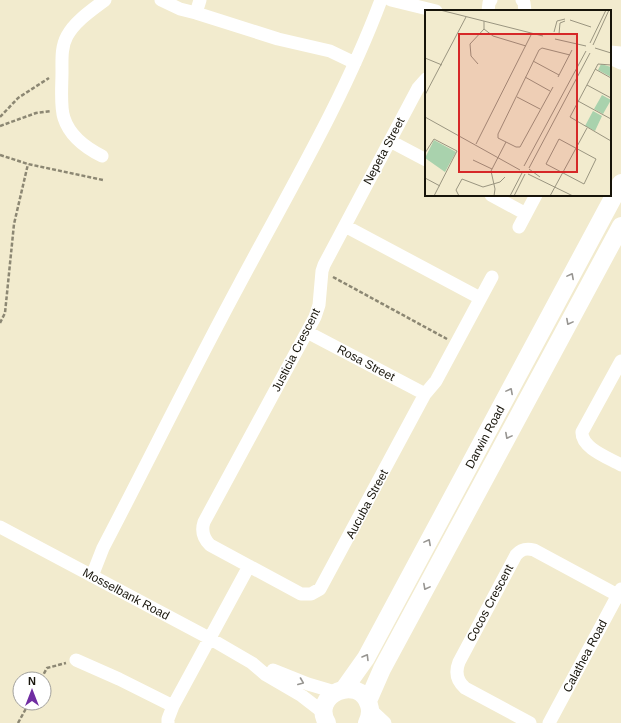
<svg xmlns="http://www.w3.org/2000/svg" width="621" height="723" font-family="Helvetica,sans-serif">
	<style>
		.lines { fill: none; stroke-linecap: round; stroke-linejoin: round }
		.path { stroke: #8c8773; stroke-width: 2.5; stroke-dasharray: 4 2; stroke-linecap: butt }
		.street { stroke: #fff; stroke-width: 13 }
		.secondary { stroke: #fff; stroke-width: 18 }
		.oneway { stroke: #979591 }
		.labels { text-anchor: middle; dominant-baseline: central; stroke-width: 3; stroke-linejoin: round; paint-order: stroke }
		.street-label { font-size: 12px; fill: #17140a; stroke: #fff }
		.inset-road { fill: none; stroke: #9a9580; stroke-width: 1 }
		.view { fill: #d62828; fill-opacity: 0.15; stroke: #d62828; stroke-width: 2 }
		.inset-edge { fill: none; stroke: #17140a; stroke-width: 2 }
	</style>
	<rect width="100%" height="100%" fill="#f2ebce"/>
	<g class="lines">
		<!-- path -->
		<path class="path" d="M0 117 18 98 49 78
			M0 126 36 113 51 111
			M0 155 28 164 103 180
			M333 277 447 339
			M0 323 5 313 14 224 28 164
			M41 679 47 668 66 663
			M18 723 29 703"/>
		<!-- street -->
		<path class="street" d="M161 0 180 9 196 13 278 39 330 51 355 63
			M391 0 436 11
			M522 0 524 3 525 11
			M488 11 489 3 491 0
			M196 13 200 0
			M610 52 621 53
			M610 58 621 63
			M426 79 418 88 324 265 322 271 319 305 315 317 204 522C201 531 203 538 210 545L301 594H311L320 589 425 394 436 381 492 277
			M390 141 426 160
			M102 156C86 148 70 137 64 118 60 107 62 85 62 72 62 60 61 47 67 36 75 21 92 10 105 0
			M491 195 526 214
			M345 226 480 298
			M519 227 536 195
			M307 332 425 394
			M621 361 582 432C581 448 609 458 621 465
			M0 527 209 638 252 663 266 675 302 696 324 713
			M92 576 103 548C149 460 192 372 239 285 289 191 344 99 381 0
			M76 660 119 679 173 706
			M273 670 308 684 335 692
			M370 709 385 723
			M168 723V719L173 706 249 566
			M530 723 465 688C457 681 455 672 459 662L516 555C521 549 526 548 534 550L621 597
			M549 723 621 589"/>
		<!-- secondary -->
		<path class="secondary" d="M344 689 366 658 621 183
			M368 701 382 669 621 226
			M327 723C310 695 359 673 369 705 371 711 370 717 367 723"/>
	</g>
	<!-- one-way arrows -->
	<defs><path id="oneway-chevron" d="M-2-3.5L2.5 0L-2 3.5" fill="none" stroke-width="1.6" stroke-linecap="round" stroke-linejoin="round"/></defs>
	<g class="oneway">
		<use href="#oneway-chevron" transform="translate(571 276) rotate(-62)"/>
		<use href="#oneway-chevron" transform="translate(569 322) rotate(118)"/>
		<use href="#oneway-chevron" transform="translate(510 391) rotate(-62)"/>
		<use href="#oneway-chevron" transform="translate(508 436) rotate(118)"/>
		<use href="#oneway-chevron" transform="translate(428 542) rotate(-62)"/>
		<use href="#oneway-chevron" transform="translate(426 587) rotate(118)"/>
		<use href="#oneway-chevron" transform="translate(366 657) rotate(-59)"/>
		<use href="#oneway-chevron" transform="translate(301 682) rotate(22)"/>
	</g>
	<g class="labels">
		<!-- street labels -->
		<g class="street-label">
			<text transform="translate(384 151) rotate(-62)">Nepeta Street</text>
			<text transform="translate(296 350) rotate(-63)">Justicia Crescent</text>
			<text transform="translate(366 363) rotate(28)">Rosa Street</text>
			<text transform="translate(485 437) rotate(-62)">Darwin Road</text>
			<text transform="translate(367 504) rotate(-62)">Aucuba Street</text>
			<text transform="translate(126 594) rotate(28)">Mosselbank Road</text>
			<text transform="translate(490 603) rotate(-62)">Cocos Crescent</text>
			<text transform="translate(585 656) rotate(-62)">Calathea Road</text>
		</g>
	</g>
	<!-- overview -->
	<g transform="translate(425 10)">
		<rect width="186" height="186" fill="#f2ebce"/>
		<path d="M176 54 186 57V67L173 60ZM177 85 186 90 178 104 169 99ZM168 101 177 106 170 121 160 116ZM9 130 31 142 20 162 0 148Z" fill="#a9d2ad"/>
		<path class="inset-road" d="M15 0 118 26M145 10 166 17M59 19 68 26 101 36M129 22 132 11 140 9M134 24 135 13 140 11M130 29 161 36M165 33 181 0M168 35 184 0M170 38 186 43M0 48 17 55M108 51 134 65M53 54 46 46 45 34 59 19V11M186 55 173 54 145 107 186 131M170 59 186 68M100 67 125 81M133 67 147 40M162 75 186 88M128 77 95 137H91L73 128V124L114 40 117 38 145 45M0 85 41 7M92 87 115 99M153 91 186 109M0 107 95 160M134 129 171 149 159 174 121 154ZM51 134 107 23M0 143 9 129 32 141 9 186M48 150 67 159M99 156 161 41M104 158 165 43M104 159 115 167M103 164 148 186M0 168 15 176M34 186 31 180 37 169 58 177 75 172 80 167M69 186 70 179 66 161 81 132M85 186 97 163M89 186 100 164M125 186 162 118"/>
		<path class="view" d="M34 24H152V162H34Z"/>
		<rect width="186" height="186" class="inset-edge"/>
	</g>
	<!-- north arrow -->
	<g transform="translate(32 691)"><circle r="19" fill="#ffffff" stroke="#a2a19d"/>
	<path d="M0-3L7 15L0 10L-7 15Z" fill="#702da2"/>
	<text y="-6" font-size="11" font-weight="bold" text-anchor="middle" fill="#17140a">N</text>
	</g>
</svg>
